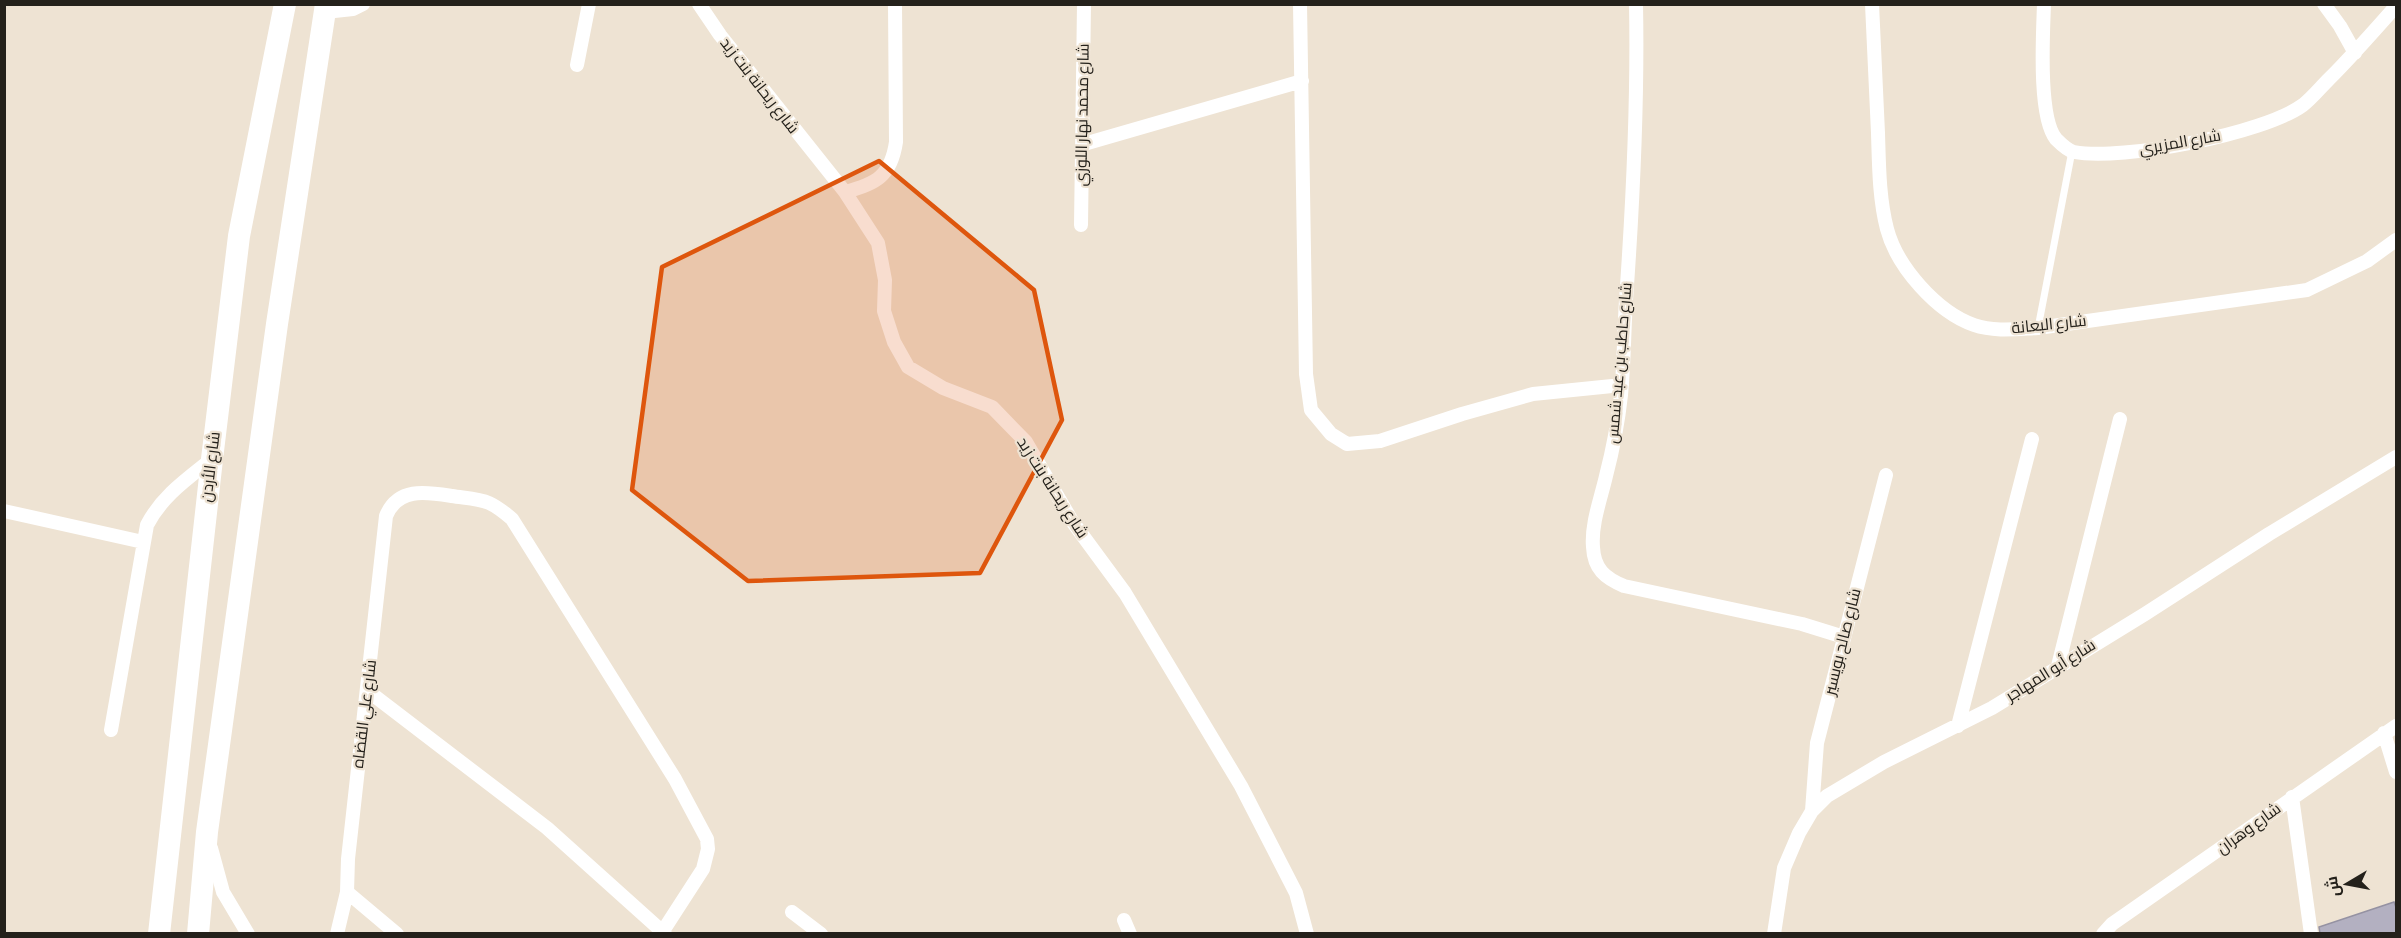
<svg xmlns="http://www.w3.org/2000/svg" width="2401" height="938" font-family="'Sofia Sans Condensed',Cairo,sans-serif">
	<style>
		.building { fill: #b3b0c1; stroke: #9592a2; stroke-width: 1.5 }
		.lines { fill: none; stroke-linecap: round; stroke-linejoin: round }
		.service { stroke: #fff; stroke-width: 7 }
		.minor { stroke: #fff; stroke-width: 14 }
		.trunk { stroke: #fff; stroke-width: 22 }
		.marked { fill: #de560d; fill-opacity: 0.2; stroke: #de560d; stroke-width: 4.5; stroke-linejoin: round }
		.labels { text-anchor: middle; dominant-baseline: central; stroke-width: 4.5; stroke-linejoin: round; paint-order: stroke }
		.street-label { font-size: 16px; fill: #24211b; stroke: #eee3d3 }
	</style>
	<rect width="100%" height="100%" fill="#eee3d3"/>
	<!-- building -->
	<path class="building" d="M2394 902 2397 910V933H2320L2319 927Z"/>
	<g class="lines">
		<!-- service -->
		<path class="service" d="M2038 328 2072 151"/>
		<!-- minor -->
		<path class="minor" d="M699 4 720 35 845 192 878 243 885 280 884 311 894 342 908 367 943 388 992 407 1026 442 1072 521 1125 593 1241 786 1296 893 1307 934
			M1300 4 1306 374 1311 410 1331 434 1347 444 1380 441 1462 414 1533 394 1622 385
			M1636 4C1638 104 1633 201 1626 300 1624 332 1624 364 1621 395 1618 423 1613 449 1606 476 1601 498 1591 524 1593 547 1594 569 1605 578 1624 586L1802 624 1844 637
			M1872 4C1874 47 1876 90 1878 133 1879 165 1879 198 1887 229 1897 267 1937 312 1974 325 1994 332 2017 329 2038 328L2307 290 2367 261 2396 240
			M2044 4C2043 34 2038 117 2056 139 2060 143 2069 151 2074 152 2122 161 2263 134 2303 105 2312 98 2320 88 2329 79 2352 56 2374 31 2396 6
			M2324 4 2340 26 2355 53
			M325 12 353 9 363 4
			M577 65 589 4
			M1084 144 1302 81
			M845 192C876 184 891 176 896 142L895 4
			M1081 225 1084 4
			M4 511 143 542
			M2058 666 2120 419
			M368 691 547 828 665 934
			M1958 726 2032 439
			M111 730 147 525C162 496 187 479 212 459
			M2384 733 2396 772
			M2292 797 2311 934
			M1812 811 1817 743 1886 475
			M211 848 223 892 248 934
			M792 912 821 934
			M1124 920 1130 934
			M337 934 347 892
			M397 934 347 892 348 859 386 516C398 487 426 492 452 496 464 498 478 498 489 503 498 507 505 513 512 519L675 779 707 839 708 849 703 869 661 934
			M1774 934 1784 868 1799 833 1812 811 1827 796 1884 762 1992 708 2145 614 2269 534 2396 457
			M2103 934 2112 924 2396 726"/>
		<!-- trunk -->
		<path class="trunk" d="M159 934 212 459 239 236 285 4
			M198 934 207 832 277 324 326 4"/>
	</g>
	<!-- marked area -->
	<path class="marked" d="M879 161 1034 290 1062 420 980 573 748 581 632 490 662 267Z"/>
	<g class="labels">
		<!-- street labels -->
		<g class="street-label">
			<text transform="translate(759 86) rotate(52)">شارع ريحانة بنت زيد</text>
			<text transform="translate(1083 115) rotate(-89)">شارع محمد نهار اللوزي</text>
			<text transform="translate(2180 143) rotate(-10)">شارع المزيري</text>
			<text transform="translate(2049 325) rotate(-6)">شارع البعانة</text>
			<text transform="translate(1620 363) rotate(-85)">شارع حاطب بن عبد شمس</text>
			<text transform="translate(211 467) rotate(-83)">شارع الأردن</text>
			<text transform="translate(1052 488) rotate(57)">شارع ريحانة بنت زيد</text>
			<text transform="translate(1843 642) rotate(-76)">شارع صالح بويسير</text>
			<text transform="translate(2051 671) rotate(-32)">شارع أبو المهاجر</text>
			<text transform="translate(365 714) rotate(-83)">شارع علي القضاه</text>
			<text transform="translate(2249 829) rotate(-36)">شارع وهران</text>
		</g>
	</g>
	<!-- border -->
	<rect width="2401" height="938" fill="none" stroke="#24211b" stroke-width="12"/>
	<!-- north arrow -->
	<g transform="translate(2347 884) rotate(260)" stroke="#eee3d3" stroke-width="4.5" paint-order="stroke">
	<path d="M0-4.5L10 22L0 15L-10 22Z" fill="#24211b"/>
	<text y="-9" font-size="16" font-weight="bold" text-anchor="middle" fill="#24211b">ش</text>
	</g>
</svg>
